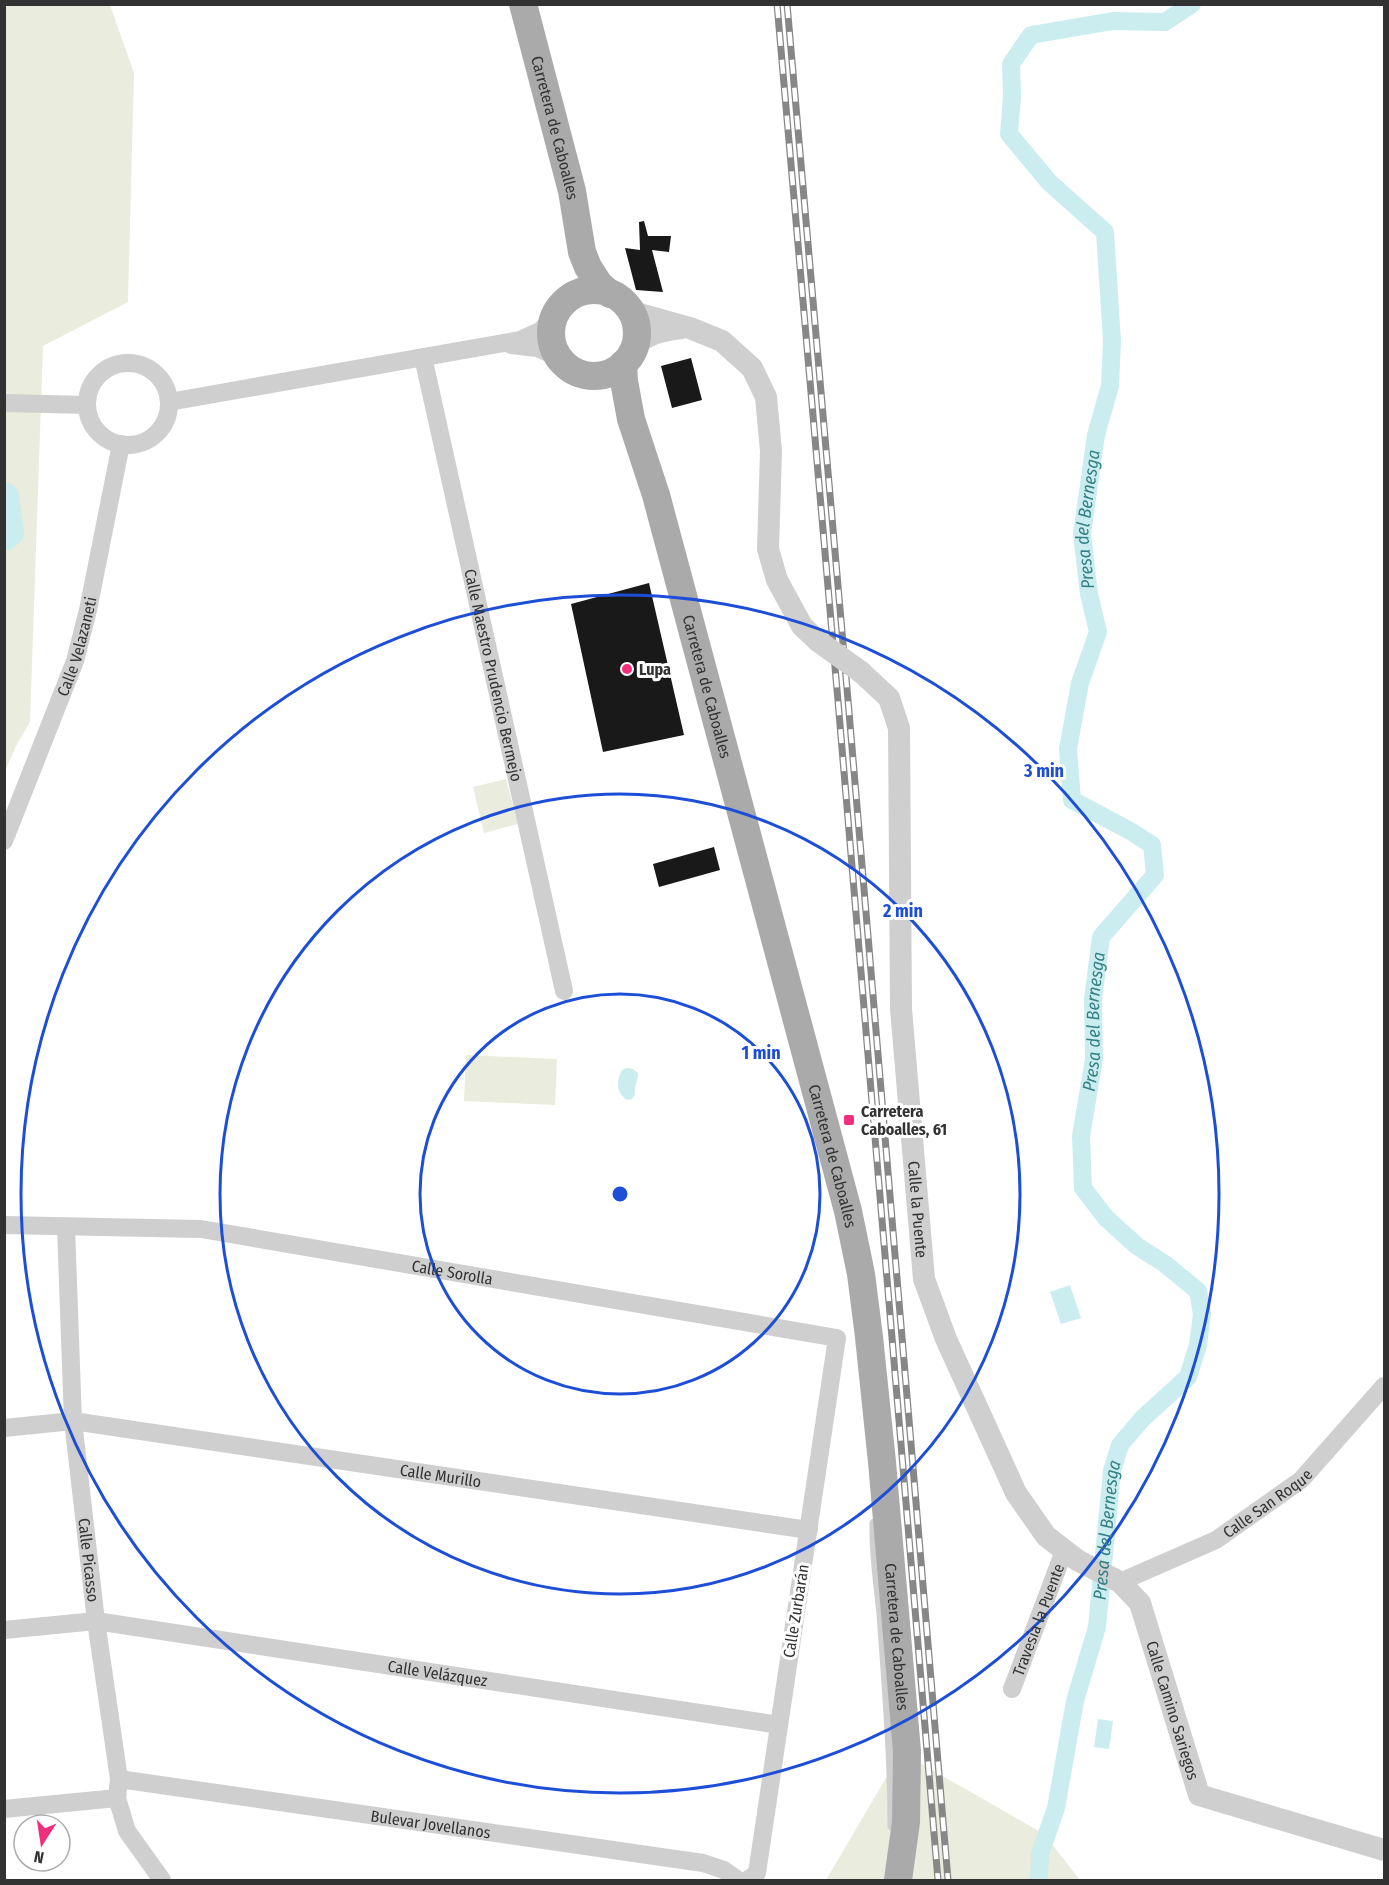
<svg xmlns="http://www.w3.org/2000/svg" width="1389" height="1885" font-family="'Fira Sans Condensed',sans-serif">
	<style>
		.green { fill: #eaecdd }
		.water { fill: #ccedef }
		.lines { fill: none; stroke-linecap: round; stroke-linejoin: round }
		.canal { stroke: #ccedef; stroke-width: 18 }
		.river { stroke: #ccedef; stroke-width: 30 }
		.building { fill: #191919 }
		.service { stroke: #cfcfcf; stroke-width: 9 }
		.minor { stroke: #cfcfcf; stroke-width: 18 }
		.tertiary { stroke: #cfcfcf; stroke-width: 22 }
		.primary { stroke: #aaa; stroke-width: 28 }
		.rail-casing { stroke: #878787; stroke-width: 7 }
		.rail { stroke: #fff; stroke-width: 4.5; stroke-dasharray: 14; stroke-linecap: butt }
		.tertiary-bridge { stroke: #cfcfcf; stroke-width: 22 }
		.ring { fill: none; stroke: #1d4ed8; stroke-width: 3 }
		.poi-dot { fill: #ef2e7c; stroke: #fff; stroke-width: 2 }
		.labels { text-anchor: middle; dominant-baseline: central; stroke-width: 6; stroke-linejoin: round; paint-order: stroke }
		.street-label { font-size: 16px; fill: #323232; stroke: #fff }
		.poi-label { font-size: 16px; font-weight: bold; fill: #323232; stroke: #fff; text-anchor: start }
		.water-label { font-size: 18px; font-style: italic; fill: #348185; stroke: #fff }
		.centre { fill: #1d4ed8; stroke: #fff; stroke-width: 3 }
		.ring-label { font-size: 18px; text-anchor: middle; font-weight: bold; fill: #1d4ed8; stroke: #fff; stroke-width: 6; stroke-linejoin: round; paint-order: stroke }
	</style>
	<rect width="100%" height="100%" fill="#fff"/>
	<!-- green -->
	<path class="green" d="M5 5H110L134 73 128 302 43 346 30 722 16 746 5 771Z
		M506 779 518 824 484 833 473 787Z
		M466 1055 557 1059 555 1105 464 1101Z
		M899 1751 1044 1834 1080 1880H826L889 1773Z"/>
	<!-- water -->
	<path class="water" d="M627 1068 633 1069 638 1073C638 1081 634 1086 635 1094L632 1099 627 1100C616 1093 616 1081 622 1070Z
		M1070 1285 1081 1318 1061 1324 1050 1292Z
		M1098 1719 1113 1721 1109 1749 1094 1747Z"/>
	<g class="lines">
		<!-- canal -->
		<path class="canal" id="s1" d="M1039 1880 1040 1854 1056 1808 1075 1701 1097 1627 1112 1471 1120 1445 1142 1419 1188 1377 1198 1345 1202 1314 1198 1291 1165 1264 1137 1246 1106 1218 1083 1188 1081 1136 1094 1059 1093 999 1101 937 1155 875 1152 845 1132 832 1072 800 1068 749 1080 683 1098 632 1089 594 1082 534 1096 435 1110 386 1112 341 1105 232 1049 182 1009 134 1012 97 1011 64 1031 35 1113 21 1165 22 1192 4"/>
		<!-- river -->
		<path class="river" d="M4 497 9 532 4 536"/>
	</g>
	<!-- building -->
	<path class="building" d="M644 221 648 236H671L669 252 652 250 663 292 636 290 625 248 640 250 639 222Z
		M691 358 702 400 672 408 661 366Z
		M649 583 684 735 603 752 571 604Z
		M714 847 720 870 659 887 653 864Z"/>
	<g class="lines">
		<!-- service -->
		<path class="service" d="M874 1523C873 1553 878 1584 881 1614 886 1685 892 1755 892 1826"/>
		<!-- minor -->
		<g class="minor">
			<path d="M511 345 537 348 560 358"/>
			<path id="s2" d="M423 357 564 991"/>
			<circle cx="128" cy="404" r="41"/>
			<path d="M169 402 520 340 540 331 555 317"/>
			<path d="M4 403 87 405"/>
			<path id="s3" d="M4 841 75 661 88 610 121 444"/>
			<path id="s4" d="M4 1225 201 1229 837 1338 757 1873 747 1880"/>
			<path id="s5" d="M66 1227 73 1421 96 1621 119 1779 117 1798 127 1831 162 1880"/>
			<path id="s6" d="M4 1428 73 1421 809 1530"/>
			<path id="s7" d="M1120 1582 1216 1540 1301 1480 1384 1386"/>
			<path id="s8" d="M4 1630 96 1621 779 1725"/>
			<path id="s9" d="M1012 1689 1064 1551"/>
			<path id="s10" d="M119 1779 703 1863 724 1870 738 1880"/>
			<path d="M4 1809 117 1798"/>
		</g>
		<!-- tertiary -->
		<g class="tertiary">
			<path d="M629 309 640 314 690 328 722 341 752 368 766 397 771 451 768 549 777 580 802 626 818 641"/>
			<path d="M636 344C651 333 664 330 682 328"/>
			<path id="s11" d="M861 672 889 698 899 728 901 1009 924 1279 946 1339 1016 1493 1046 1536 1077 1560 1120 1582 1140 1603 1199 1795 1384 1850"/>
		</g>
		<!-- primary -->
		<g class="primary">
			<path id="s12" d="M523 4 572 191 582 252 588 267 599 284 610 294"/>
			<circle cx="594" cy="333" r="43"/>
			<path id="s13" d="M623 364 624 381 631 419 656 495 848 1211 861 1274 869 1337 882 1462 907 1751 906 1822 898 1880"/>
		</g>
		<!-- rail casing -->
		<g class="rail-casing">
			<path id="rail" d="M777 4 838 701 938 1880
				M787 4 848 700 948 1880"/>
		</g>
		<!-- rail -->
		<use href="#rail" class="rail"/>
		<!-- tertiary-bridge -->
		<path class="tertiary-bridge" d="M818 641 861 672"/>
	</g>
	<!-- distance rings -->
	<g class="ring">
		<circle cx="620" cy="1194" r="200"/>
		<circle cx="620" cy="1194" r="400"/>
		<circle cx="620" cy="1194" r="599"/>
	</g>
	<!-- markers -->
	<g class="poi-dot">
		<circle cx="627" cy="669" r="6"/>
		<rect x="843" y="1114" width="12" height="12" rx="3"/>
	</g>
	<g class="labels">
		<!-- street labels -->
		<g class="street-label">
			<text stroke="none"><textPath href="#s12" startOffset="128">Carretera de Caboalles</textPath></text>
			<text stroke="none"><textPath href="#s3" startOffset="208">Calle Velazaneti</textPath></text>
			<text stroke="none"><textPath href="#s2" startOffset="326">Calle Maestro Prudencio Bermejo</textPath></text>
			<text stroke="none"><textPath href="#s13" startOffset="334">Carretera de Caboalles</textPath></text>
			<text stroke="none"><textPath href="#s13" startOffset="820">Carretera de Caboalles</textPath></text>
			<text stroke="none"><textPath href="#s11" startOffset="552">Calle la Puente</textPath></text>
			<text stroke="none"><textPath href="#s4" startOffset="452">Calle Sorolla</textPath></text>
			<text stroke="none"><textPath href="#s6" startOffset="441">Calle Murillo</textPath></text>
			<text stroke="none"><textPath href="#s7" startOffset="168">Calle San Roque</textPath></text>
			<text stroke="none"><textPath href="#s5" startOffset="334">Calle Picasso</textPath></text>
			<text transform="translate(796 1611) rotate(-81)">Calle Zurbarán</text>
			<text stroke="none"><textPath href="#s9" startOffset="74">Travesía la Puente</textPath></text>
			<text stroke="none"><textPath href="#s13" startOffset="1306">Carretera de Caboalles</textPath></text>
			<text stroke="none"><textPath href="#s8" startOffset="438">Calle Velázquez</textPath></text>
			<text stroke="none"><textPath href="#s11" startOffset="1136">Calle Camino Sariegos</textPath></text>
			<text stroke="none"><textPath href="#s10" startOffset="315">Bulevar Jovellanos</textPath></text>
		</g>
		<!-- poi labels -->
		<g class="poi-label">
			<text x="639" y="669">Lupa</text>
			<text x="861" y="1111">Carretera<tspan x="861" dy="18">Caboalles, 61</tspan></text>
		</g>
		<!-- water labels -->
		<g class="water-label">
			<text stroke="none"><textPath href="#s1" startOffset="1528">Presa del Bernesga</textPath></text>
			<text stroke="none"><textPath href="#s1" startOffset="952">Presa del Bernesga</textPath></text>
			<text stroke="none"><textPath href="#s1" startOffset="358">Presa del Bernesga</textPath></text>
		</g>
	</g>
	<circle cx="620" cy="1194" r="9" class="centre"/>
	<g class="ring-label">
		<text x="1044" y="777">3 min</text>
		<text x="903" y="917">2 min</text>
		<text x="761" y="1059">1 min</text>
	</g>
	<!-- border -->
	<rect width="1389" height="1885" fill="none" stroke="#323232" stroke-width="12"/>
	<!-- north arrow -->
	<g transform="translate(42 1843) rotate(192)"><circle r="28" fill="#ffffff" stroke="#adadad" stroke-width="1.5"/>
	<path d="M0-4.5L10 22L0 15L-10 22Z" fill="#ef2e7c"/>
	<text y="-9" font-size="16" font-weight="bold" text-anchor="middle" fill="#323232">N</text>
	</g>
</svg>
